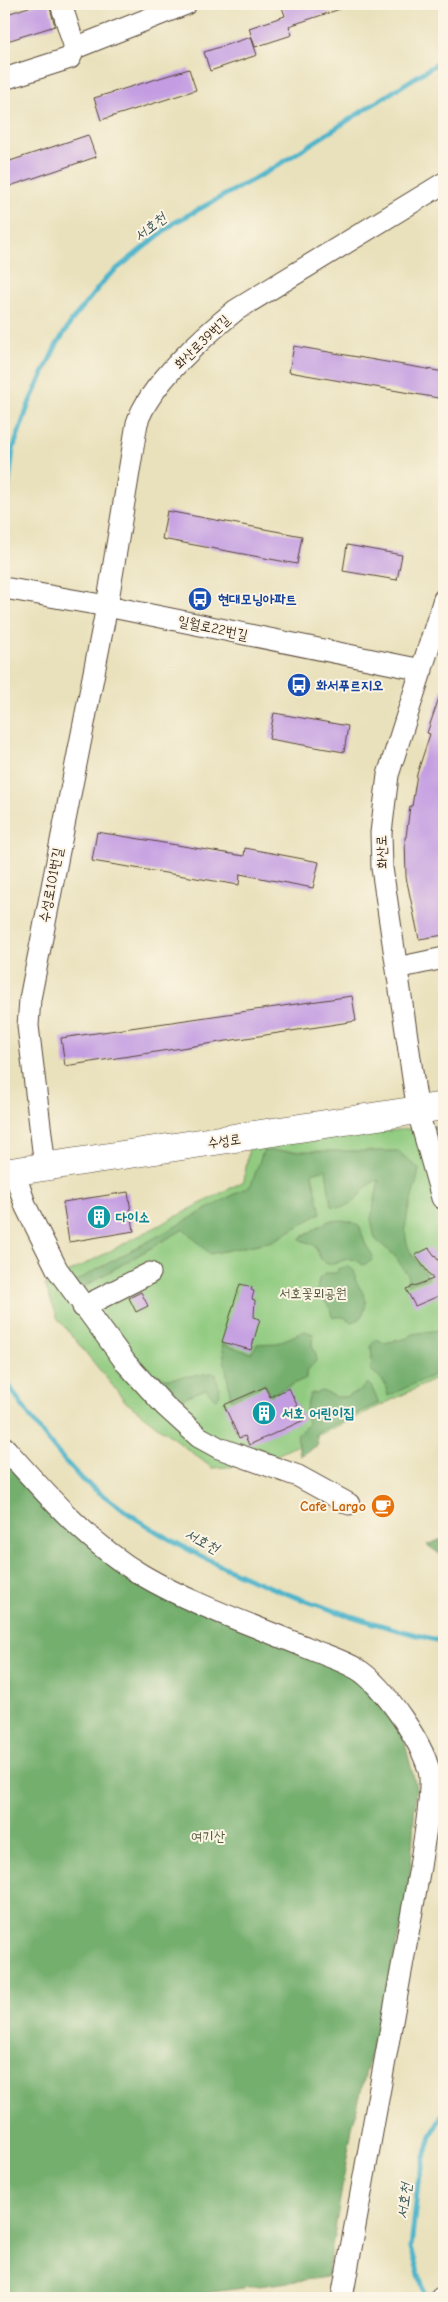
<svg xmlns="http://www.w3.org/2000/svg" width="448" height="2302" font-family="'Comic Neue','Poor Story',sans-serif">
	<style>
		.green { fill: #90cb80; stroke: #667a4f }
		.forest { fill: #74af6e; stroke: #586c46 }
		.lines { fill: none; stroke-linecap: round; stroke-linejoin: round }
		.stream { stroke: #4cb4ca; stroke-width: 5 }
		.building { fill: #c39ce2 }
		.minor-casing { stroke: #554536; stroke-width: 23 }
		.major-casing { stroke: #554536; stroke-width: 29 }
		.minor { stroke: #fff; stroke-width: 21 }
		.major { stroke: #fff; stroke-width: 28 }
		.labels { text-anchor: middle; dominant-baseline: central; stroke-width: 4; stroke-linejoin: round; paint-order: stroke }
		.street-label { font-size: 14px; fill: #3b2a1e; stroke: #fcf5e5 }
		.transit-label { font-size: 14px; font-weight: bold; fill: #164399; stroke: #fcf5e5; text-anchor: start }
		.culture-label { font-size: 14px; font-weight: bold; fill: #0d838f; stroke: #fcf5e5; text-anchor: start }
		.park-label { font-size: 14px; fill: #545a3b; stroke: #fcf5e5 }
		.food-label { font-size: 14px; font-weight: bold; fill: #c56008; stroke: #fcf5e5; text-anchor: end }
		.water-label { font-size: 15px; font-style: italic; fill: #415a5a; stroke: #fcf5e5 }
	</style>
	<rect width="100%" height="100%" fill="#fcf5e5"/>
	<filter id="ink" filterUnits="userSpaceOnUse"><feTurbulence type="fractalNoise" baseFrequency=".02" numOctaves="2"/><feDisplacementMap in="SourceGraphic" scale="10" xChannelSelector="R" yChannelSelector="G"/><feConvolveMatrix kernelMatrix="1 2 1 2 8 2 1 2 1" color-interpolation-filters="sRGB"/></filter>
	<filter id="wash" filterUnits="userSpaceOnUse"><feTurbulence type="fractalNoise" baseFrequency=".0096" numOctaves="4" result="noise"/><feDisplacementMap in="SourceGraphic" scale="20" xChannelSelector="R" yChannelSelector="G"/><feGaussianBlur stdDeviation="1.12" result="paint"/><feColorMatrix in="noise" values="0 0 0 0 0 0 0 0 0 0 0 0 0 0 0 0 0 1.4 0 .05"/><feComposite in="paint" operator="in"/></filter>
	<g filter="url(#wash)">
		<rect width="100%" height="100%" fill="#e9e1bc"/>
		<!-- green -->
		<path class="green" d="M444 1125V1375L256 1465 212 1468 126 1402 58 1319 45 1285 244 1181 249 1146Z"/>
		<!-- forest -->
		<path class="forest" d="M263 1151H398L419 1169C416 1195 396 1226 411 1253 416 1262 423 1270 429 1278L407 1285 408 1275 394 1255 375 1239 371 1219 379 1180C359 1184 360 1212 331 1206L326 1169 312 1173 321 1213 273 1241 210 1254 184 1229 78 1290 74 1282 251 1185Z
			M342 1220C362 1223 359 1226 365 1243 367 1248 371 1251 373 1257L371 1261 363 1265C344 1248 334 1275 321 1259 318 1255 317 1249 314 1245L301 1240 300 1238 328 1221Z
			M347 1266C354 1269 356 1272 355 1279 363 1296 372 1298 360 1319L351 1322 344 1317H332L330 1308 317 1291 319 1279 326 1273H337L338 1269Z
			M444 1322V1370L388 1396C386 1383 381 1377 370 1370L372 1361 371 1344 377 1339 384 1343 408 1338 413 1334 439 1330Z
			M305 1331 313 1334 312 1345 316 1354V1361L306 1372V1378L270 1395 265 1384 231 1400 222 1344 251 1353 257 1344 277 1343Z
			M211 1373 216 1374 220 1394 216 1400 206 1389 183 1398 187 1412 147 1380 156 1374 168 1379Z
			M367 1383 371 1386 379 1403 316 1433 318 1445 300 1456 297 1435 308 1424 305 1412 310 1394 322 1391 336 1397H345L360 1391Z
			M4 1455 97 1553 365 1683 403 1735 416 1787 409 1896 352 2128 327 2277 167 2298H4Z
			M444 1538V1557L427 1545Z"/>
		<g class="lines">
			<!-- stream -->
			<path class="stream" d="M4 524 13 449 30 401 56 346 73 319 107 277 174 223 272 169 444 59
				M4 1377C23 1409 51 1447 77 1474 86 1484 99 1492 110 1500 199 1568 328 1613 436 1640L444 1644
				M426 2298 411 2248 418 2183 431 2136 444 2110"/>
		</g>
		<g id="blocks">
			<!-- building -->
			<path class="building" d="M38 4H49L55 26 4 42V15Z
				M281 4H348L349 6 289 26 292 35 255 47 249 28 285 16Z
				M251 37 257 55 210 71 204 52Z
				M189 69 196 90 101 120 94 98Z
				M88 135 96 157 4 188V163Z
				M294 346 444 372V399L289 372Z
				M167 511 302 536 297 564 162 539Z
				M347 545 402 555 397 580 343 571Z
				M442 689 444 690V935L419 939 406 877 405 837H406L410 806H412L417 774 430 734 427 733Z
				M274 713 348 726 344 752 269 739Z
				M97 832 244 856 245 848 319 862 313 888 240 874 239 885 92 861Z
				M352 996 356 1021 65 1066 61 1038Z
				M128 1192 134 1231 69 1242 63 1202Z
				M429 1248 444 1268V1293L442 1290 439 1291 441 1295 415 1306 406 1289 433 1279 415 1255Z
				M240 1284 252 1287 251 1290 254 1291 252 1299 255 1300 254 1317 260 1319 251 1350 222 1342Z
				M141 1292 148 1306 136 1312 129 1298Z
				M265 1387 270 1397 289 1388 304 1420 249 1445 245 1436 239 1438 224 1405Z"/>
		</g>
	</g>
	<g filter="url(#ink)">
		<use href="#blocks" fill-opacity="0" stroke="#554536" stroke-width="1"/>
		<g class="lines">
			<!-- minor casing -->
			<g class="minor-casing">
				<path id="minor" d="M61 4 75 48
					M4 79 70 58 75 48 186 4
					M4 588 107 606 422 670
					M444 599 388 775 381 833 382 868 418 1112 442 1198H444
					M397 968 444 958
					M45 1167 28 1026 30 999 107 606 137 423C149 385 205 335 236 310L444 183
					M14 1171 26 1207 57 1269 126 1363 165 1406 199 1437 219 1448 298 1476 349 1504
					M83 1307 150 1273
					M4 1447C45 1493 88 1543 142 1575 191 1604 255 1626 308 1648 324 1655 342 1660 357 1669 381 1682 428 1749 430 1777 431 1807 424 1838 420 1867L342 2298
					M441 2298 444 2296"/>
			</g>
			<!-- major casing -->
			<g class="major-casing">
				<path id="major" d="M4 1173 444 1106"/>
			</g>
			<!-- minor -->
			<use href="#minor" class="minor"/>
			<!-- major -->
			<use href="#major" class="major"/>
		</g>
	</g>
	<!-- icons -->
	<defs>
		<g id="bus-disc" transform="scale(1.25)"><circle r="9.5" fill="#1a4fb4" stroke="#fcf5e5"/><path d="M-5-6H5V4H4V6H2V4H-2V6H-4V4H-5ZM-3.5-4V0h7V-4ZM-3.5 1.2v1.5H-2V1.2ZM2 1.2v1.5H3.5V1.2Z" fill="#fff"/></g>
		<g id="building-disc" transform="scale(1.25)"><circle r="9.5" fill="#0f9aa8" stroke="#fcf5e5"/><path d="M-4-6H4V6H1V3H-1V6H-4ZM-2.5-4.3h1.7v1.8h-1.7ZM.8-4.3h1.7v1.8H.8ZM-2.5-1h1.7V.8h-1.7ZM.8-1h1.7V.8H.8Z" fill="#fff"/></g>
		<g id="cafe-disc" transform="scale(1.25)"><circle r="9.5" fill="#e8710a" stroke="#fcf5e5"/><path d="M-5.5-4.5H6V0H3Q3 3.5 0 3.5H-2.5Q-5.5 3.5-5.5 0ZM3-3.2v2h1.7v-2ZM-6 4.5H4V6H-6Z" fill="#fff"/></g>
	</defs>
	<g fill-rule="evenodd">
		<use href="#bus-disc" x="200" y="599"/>
		<use href="#bus-disc" x="299" y="685"/>
		<use href="#building-disc" x="99" y="1217"/>
		<use href="#building-disc" x="264" y="1413"/>
		<use href="#cafe-disc" x="383" y="1506"/>
	</g>
	<g class="labels">
		<!-- street labels -->
		<g class="street-label">
			<text transform="translate(202 342) rotate(-44)">화산로39번길</text>
			<text transform="translate(213 628) rotate(12)">일월로22번길</text>
			<text transform="translate(382 852) rotate(-92)">화산로</text>
			<text transform="translate(51 885) rotate(-79)">수성로101번길</text>
			<text transform="translate(224 1141) rotate(-8)">수성로</text>
		</g>
		<!-- transit labels -->
		<g class="transit-label">
			<text x="218" y="599">현대모닝아파트</text>
			<text x="316" y="685">화서푸르지오</text>
		</g>
		<!-- culture labels -->
		<g class="culture-label">
			<text x="116" y="1217">다이소</text>
			<text x="282" y="1413">서호 어린이집</text>
		</g>
		<!-- park labels -->
		<g class="park-label">
			<text x="313" y="1293">서호꽃뫼공원</text>
			<text x="208" y="1836">여기산</text>
		</g>
		<!-- food labels -->
		<g class="food-label">
			<text x="366" y="1506">Cafe Largo</text>
		</g>
		<!-- water labels -->
		<g class="water-label">
			<text transform="translate(150 227) rotate(-38)">서호천</text>
			<text transform="translate(202 1541) rotate(28)">서호천</text>
			<text transform="translate(404 2201) rotate(-83)">서호천</text>
		</g>
	</g>
	<!-- margin -->
	<rect width="448" height="2302" fill="none" stroke="#fcf5e5" stroke-width="20"/>
</svg>
